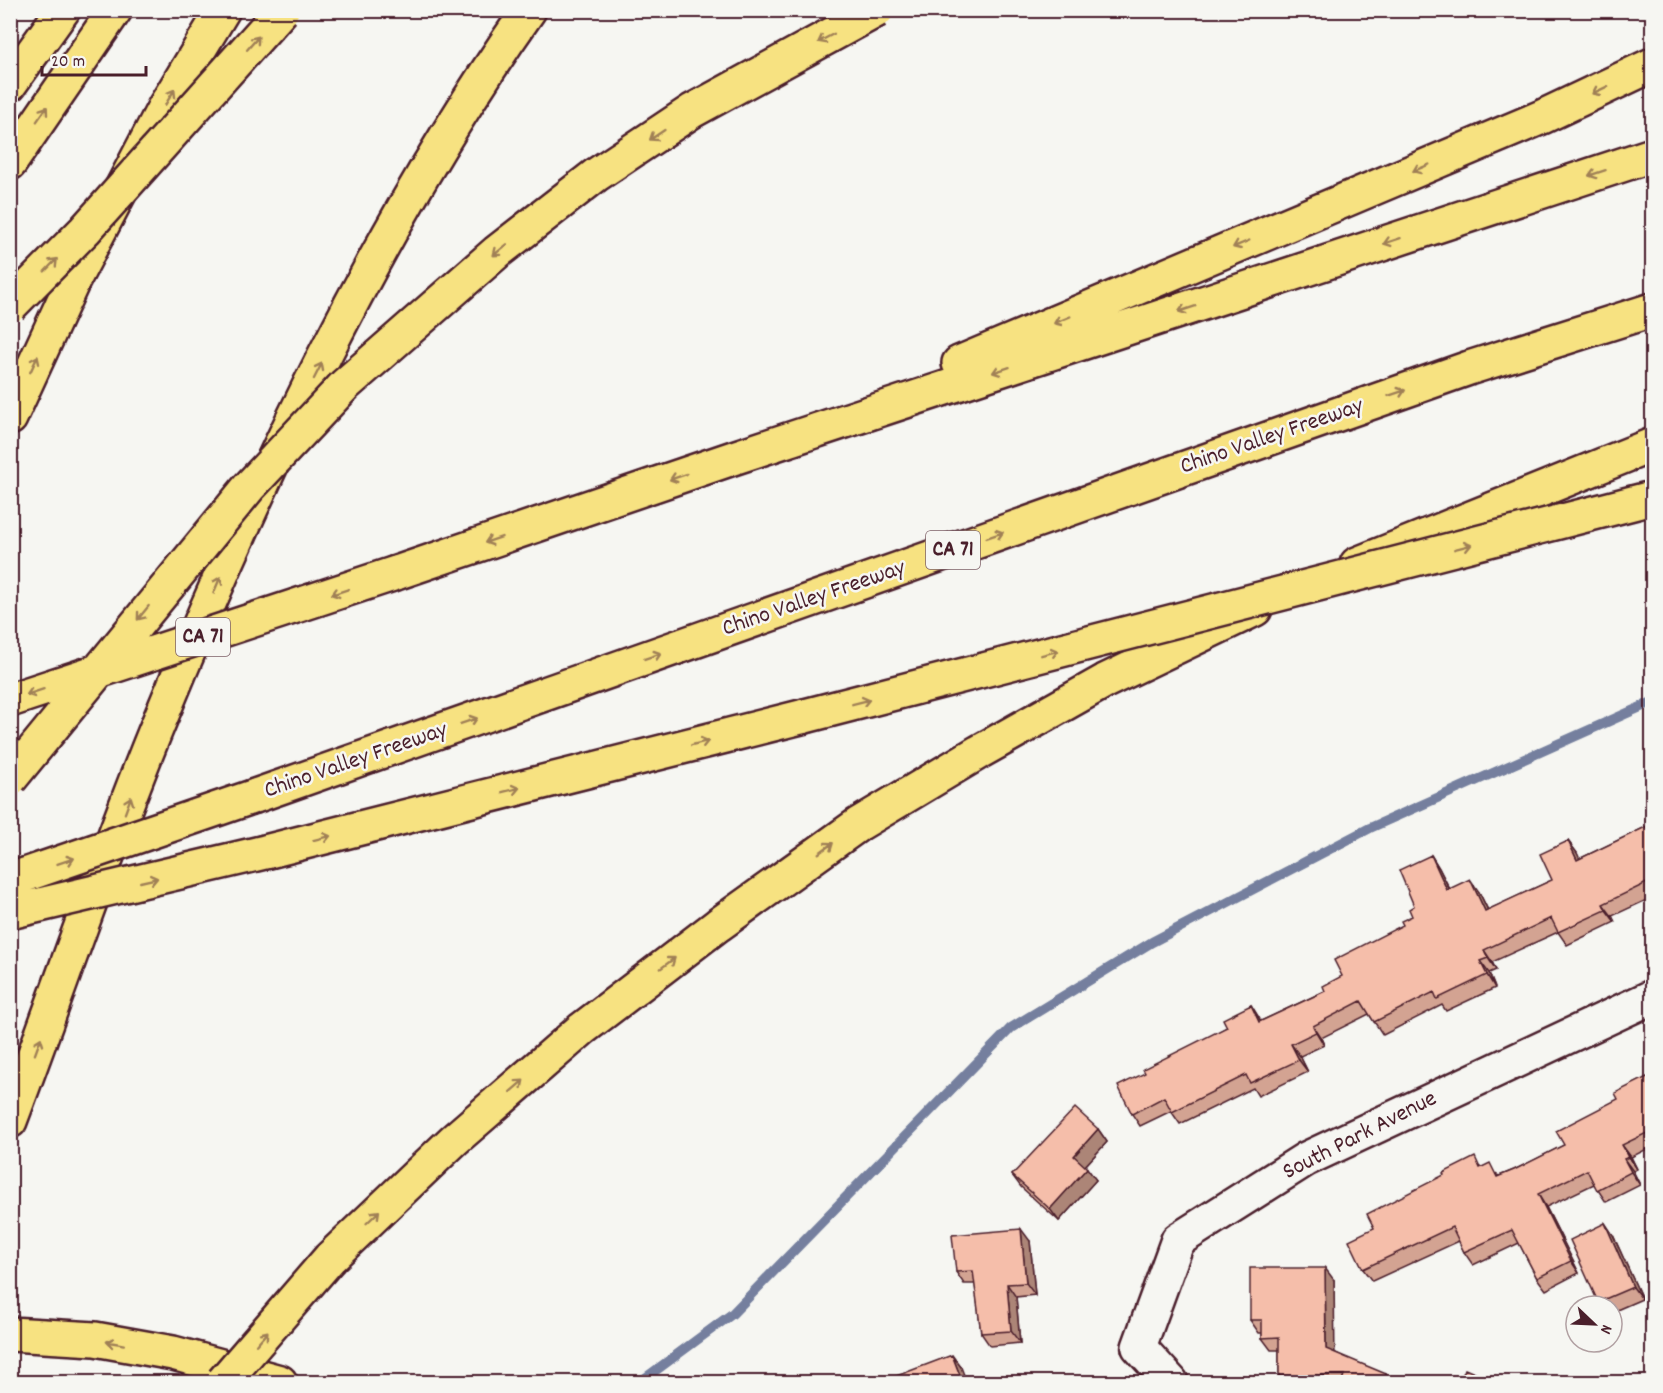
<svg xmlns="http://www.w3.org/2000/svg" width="1663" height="1393" font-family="Dekko,sans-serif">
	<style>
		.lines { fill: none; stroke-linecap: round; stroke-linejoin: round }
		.stream { stroke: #747f9e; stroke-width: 10 }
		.minor-casing { stroke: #4a1f2b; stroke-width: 38 }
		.major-casing { stroke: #4a1f2b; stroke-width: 38 }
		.highway-casing { stroke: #4a1f2b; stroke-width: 38 }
		.minor { stroke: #f6f6f2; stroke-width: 33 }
		.major { stroke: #f7e281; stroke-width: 33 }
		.highway { stroke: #f7e281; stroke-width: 33 }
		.highway-bridge-casing { stroke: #4a1f2b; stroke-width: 38; stroke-linecap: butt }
		.highway-bridge { stroke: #f7e281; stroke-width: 33 }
		.wall { fill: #d3a392; stroke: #4a1f2b; stroke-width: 1.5 }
		.shaded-wall { fill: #ac8577; stroke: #4a1f2b; stroke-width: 1.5 }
		.building { fill: #f5beaa; stroke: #4a1f2b; stroke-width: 1.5 }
		.oneway { stroke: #a08056 }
		.labels { text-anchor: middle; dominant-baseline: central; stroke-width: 5; stroke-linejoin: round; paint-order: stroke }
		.shield { fill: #f6f6f2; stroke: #7e6067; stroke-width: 1.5 }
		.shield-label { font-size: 22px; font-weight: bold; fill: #4a1f2b }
		.street-label { font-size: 24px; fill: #4a1f2b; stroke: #f6f6f2 }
	</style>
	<rect width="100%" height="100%" fill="#f6f6f2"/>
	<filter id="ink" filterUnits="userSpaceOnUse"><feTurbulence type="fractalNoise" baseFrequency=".0167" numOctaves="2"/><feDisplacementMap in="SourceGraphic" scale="12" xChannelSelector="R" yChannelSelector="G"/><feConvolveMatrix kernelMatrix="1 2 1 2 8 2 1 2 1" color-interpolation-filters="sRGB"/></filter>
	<g filter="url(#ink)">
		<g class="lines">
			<!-- stream -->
			<path class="stream" d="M640 1382 732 1314 1011 1028 1152 942 1370 828 1652 702"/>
			<!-- minor casing -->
			<g class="minor-casing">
				<path id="minor" d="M1171 1382 1139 1347 1178 1240 1306 1159 1652 997"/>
			</g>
			<!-- major casing -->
			<g class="major-casing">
				<path id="major" d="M10 1334 95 1339 173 1353 280 1382"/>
			</g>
			<!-- highway casing -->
			<g class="highway-casing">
				<path id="highway" d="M10 84 63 10
					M10 163 115 10
					M959 363 1542 117 1652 65
					M10 418 72 283 165 106 223 10
					M1357 564 1652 445
					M396 573 733 458 1652 155
					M255 796 1469 368 1652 310
					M265 852 805 716
					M10 1121C60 988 105 853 159 722 259 478 377 226 529 10
					M330 1258 454 1140 582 1029 718 925 859 824 979 752 1105 681 1255 609"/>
			</g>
			<!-- minor -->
			<use href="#minor" class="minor"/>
			<!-- major -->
			<use href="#major" class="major"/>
			<!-- highway -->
			<use href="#highway" class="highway"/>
			<!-- highway-bridge casing -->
			<g class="highway-bridge-casing">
				<path id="highway-bridge" d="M10 306 85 230 282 10
					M10 700 396 573
					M805 716 1652 498
					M10 779 249 487 345 385 497 252 596 175 692 111 877 10
					M10 880 255 796
					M10 912 265 852
					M223 1382 330 1258"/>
			</g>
			<!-- highway-bridge -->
			<use href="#highway-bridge" class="highway-bridge"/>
		</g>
		<!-- wall -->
		<path class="wall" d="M1653 814V897L1612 916 1615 922 1567 945 1558 932 1492 962 1496 970 1489 973 1495 988 1446 1011 1442 1005 1383 1035 1369 1014 1321 1038 1324 1045 1300 1056 1308 1072 1258 1096 1253 1088 1180 1124 1171 1111 1140 1126 1132 1114 1145 1073 1227 1027 1251 1005 1261 1021 1325 991 1403 925 1412 916 1414 906 1431 855 1439 868 1450 889 1479 892 1488 910 1552 880 1568 841 1577 853 1579 859 1650 825Z
			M1653 1074V1146L1631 1157 1637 1169 1633 1171 1640 1185 1606 1202 1594 1184 1546 1207 1579 1273 1546 1290 1537 1278 1519 1243 1473 1265 1464 1252 1459 1241 1372 1281 1363 1269 1374 1228 1444 1175 1482 1167 1499 1176 1514 1170 1564 1145 1618 1099Z
			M1098 1129 1107 1142 1085 1166 1096 1180 1059 1221 1021 1187 1012 1175Z
			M1605 1223 1613 1235 1642 1299 1612 1312V1306H1601L1598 1302Z
			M1030 1241 1035 1295 1016 1297 1020 1343 990 1346 981 1333 975 1284H964L956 1272Z
			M1334 1280V1352L1392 1383H1284L1279 1376V1350H1271L1262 1338V1333H1259L1250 1320Z"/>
		<!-- shaded-wall -->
		<path class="shaded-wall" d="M1568 841 1577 853 1586 872 1577 860Z
			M1431 855 1439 868 1456 903 1447 890Z
			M1470 879 1479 892 1494 923 1485 911Z
			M1603 904 1612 916 1615 922 1606 910Z
			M1484 950 1492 962 1496 970 1488 958Z
			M1480 961 1489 973 1495 988 1487 975Z
			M1251 1005 1259 1018 1268 1035 1259 1022Z
			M1313 1026 1321 1038 1324 1045 1316 1032Z
			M1291 1044 1300 1056 1308 1072 1299 1060Z
			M1098 1129 1107 1142 1083 1168 1074 1156Z
			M1622 1145 1631 1157 1637 1169 1629 1157Z
			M1624 1159 1633 1171 1640 1185 1631 1172Z
			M1087 1168 1096 1180 1059 1221 1050 1209Z
			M1538 1194 1546 1207 1579 1273 1571 1261Z
			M1605 1223 1613 1235 1642 1299 1633 1287Z
			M1021 1229 1030 1241 1035 1295 1026 1283Z
			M1325 1268 1334 1280 1335 1361 1326 1349Z
			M1007 1284 1016 1297 1020 1343 1011 1331Z
			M952 1355 961 1367 967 1383H963Z
			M1386 1374 1392 1383H1382Z"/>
		<!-- building -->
		<path class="building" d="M1653 814V880L1603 904 1606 910 1558 932 1551 918 1484 950 1488 958 1480 961 1487 975 1437 999 1434 992 1374 1022 1361 1001 1313 1026 1316 1032 1291 1044 1299 1060 1250 1083 1246 1075 1172 1112 1164 1097 1132 1114 1118 1086 1145 1073 1143 1069 1227 1027 1223 1019 1251 1005 1259 1022 1325 991 1323 986 1342 976 1334 960 1403 925 1401 921 1412 916 1409 909 1414 906 1399 870 1431 855 1447 890 1470 879 1485 911 1552 880 1540 854 1568 841 1577 860 1650 825 1646 817Z
			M1653 1074V1130L1622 1145 1629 1157 1624 1159 1631 1172 1597 1190 1587 1170 1538 1194 1571 1261 1537 1278 1512 1230 1464 1252 1452 1227 1363 1269 1349 1240 1374 1228 1367 1214 1444 1175 1443 1173 1475 1157 1480 1168 1490 1163 1497 1177 1514 1170 1564 1145 1556 1131 1618 1099 1615 1093Z
			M1075 1108 1098 1129 1074 1156 1087 1168 1050 1209 1012 1175Z
			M1605 1223 1633 1287 1598 1302 1570 1240Z
			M1021 1229 1026 1283 1007 1284 1011 1331 981 1333 973 1271 956 1272 952 1235Z
			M1250 1268H1325L1326 1349 1386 1374 1382 1383H1341L1344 1375 1279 1376V1337L1262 1338V1320H1250Z
			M952 1355 963 1383H878Z
			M1465 1369 1498 1383H1451L1453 1378 1460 1381Z"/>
		<!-- one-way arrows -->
		<defs><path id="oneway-shaft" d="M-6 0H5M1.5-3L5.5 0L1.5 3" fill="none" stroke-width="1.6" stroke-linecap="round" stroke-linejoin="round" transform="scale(1.5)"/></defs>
		<g class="oneway">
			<use href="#oneway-shaft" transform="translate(826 38) rotate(152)"/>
			<use href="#oneway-shaft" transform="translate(253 43) rotate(-49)"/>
			<use href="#oneway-shaft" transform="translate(1600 90) rotate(155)"/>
			<use href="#oneway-shaft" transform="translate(170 97) rotate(-59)"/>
			<use href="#oneway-shaft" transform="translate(42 114) rotate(-55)"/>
			<use href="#oneway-shaft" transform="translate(657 135) rotate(146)"/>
			<use href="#oneway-shaft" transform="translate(1421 168) rotate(157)"/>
			<use href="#oneway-shaft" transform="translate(1597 173) rotate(162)"/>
			<use href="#oneway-shaft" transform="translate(1392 241) rotate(162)"/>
			<use href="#oneway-shaft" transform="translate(1241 244) rotate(157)"/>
			<use href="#oneway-shaft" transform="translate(500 250) rotate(141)"/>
			<use href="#oneway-shaft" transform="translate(51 265) rotate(-46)"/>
			<use href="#oneway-shaft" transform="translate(1187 309) rotate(162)"/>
			<use href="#oneway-shaft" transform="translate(1062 320) rotate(157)"/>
			<use href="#oneway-shaft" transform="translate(34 364) rotate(-65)"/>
			<use href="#oneway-shaft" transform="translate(1001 370) rotate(162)"/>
			<use href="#oneway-shaft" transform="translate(318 371) rotate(-63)"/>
			<use href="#oneway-shaft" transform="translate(1397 393) rotate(-19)"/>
			<use href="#oneway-shaft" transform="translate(678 477) rotate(161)"/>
			<use href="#oneway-shaft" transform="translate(995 535) rotate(-19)"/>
			<use href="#oneway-shaft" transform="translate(493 540) rotate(161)"/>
			<use href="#oneway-shaft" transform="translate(1463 547) rotate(-14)"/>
			<use href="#oneway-shaft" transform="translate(217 585) rotate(-67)"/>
			<use href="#oneway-shaft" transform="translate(340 592) rotate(162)"/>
			<use href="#oneway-shaft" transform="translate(143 613) rotate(129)"/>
			<use href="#oneway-shaft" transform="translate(1050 653) rotate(-14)"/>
			<use href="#oneway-shaft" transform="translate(653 656) rotate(-19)"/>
			<use href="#oneway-shaft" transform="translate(35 692) rotate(162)"/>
			<use href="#oneway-shaft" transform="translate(861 702) rotate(-14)"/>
			<use href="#oneway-shaft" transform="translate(469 721) rotate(-19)"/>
			<use href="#oneway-shaft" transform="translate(700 743) rotate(-14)"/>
			<use href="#oneway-shaft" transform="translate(511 790) rotate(-14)"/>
			<use href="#oneway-shaft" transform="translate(128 805) rotate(-70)"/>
			<use href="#oneway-shaft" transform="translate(322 838) rotate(-14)"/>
			<use href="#oneway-shaft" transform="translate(826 848) rotate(-36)"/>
			<use href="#oneway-shaft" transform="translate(66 861) rotate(-19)"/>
			<use href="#oneway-shaft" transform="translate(149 880) rotate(-13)"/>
			<use href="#oneway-shaft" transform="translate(668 963) rotate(-37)"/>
			<use href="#oneway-shaft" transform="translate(38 1046) rotate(-70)"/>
			<use href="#oneway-shaft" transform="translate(517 1086) rotate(-41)"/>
			<use href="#oneway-shaft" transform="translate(373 1217) rotate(-44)"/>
			<use href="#oneway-shaft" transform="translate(262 1338) rotate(-49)"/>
			<use href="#oneway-shaft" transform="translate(115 1343) rotate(-170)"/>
		</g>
	</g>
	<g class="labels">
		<!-- shield labels -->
		<g class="shield">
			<rect x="926" y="531" width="54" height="38" rx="4.5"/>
			<rect x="176" y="618" width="54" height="38" rx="4.5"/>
		</g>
		<g class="shield-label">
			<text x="953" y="550">CA 71</text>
			<text x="203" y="637">CA 71</text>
		</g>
		<!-- street labels -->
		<g class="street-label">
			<text transform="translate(1272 437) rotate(-19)">Chino Valley Freeway</text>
			<text transform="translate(814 599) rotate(-19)">Chino Valley Freeway</text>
			<text transform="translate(356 761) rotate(-19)">Chino Valley Freeway</text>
			<text transform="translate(1360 1136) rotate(-27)">South Park Avenue</text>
		</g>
	</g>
	<!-- margin -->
	<rect width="1663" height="1393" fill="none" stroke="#f6f6f2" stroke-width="36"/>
	<rect x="18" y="18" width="1627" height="1357" fill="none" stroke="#4a1f2b" stroke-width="2" filter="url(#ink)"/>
	<!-- north arrow -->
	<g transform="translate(1594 1324) rotate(113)"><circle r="28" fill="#f6f6f2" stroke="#b1a0a2" stroke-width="1.5"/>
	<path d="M0-4.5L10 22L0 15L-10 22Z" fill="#4a1f2b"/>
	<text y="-9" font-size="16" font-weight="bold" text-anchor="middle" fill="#4a1f2b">N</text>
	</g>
	<!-- scale -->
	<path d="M42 66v9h104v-9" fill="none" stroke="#4a1f2b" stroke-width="3"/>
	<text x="51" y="66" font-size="18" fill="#4a1f2b" stroke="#f6f6f2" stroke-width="4.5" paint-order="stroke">20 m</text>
</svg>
